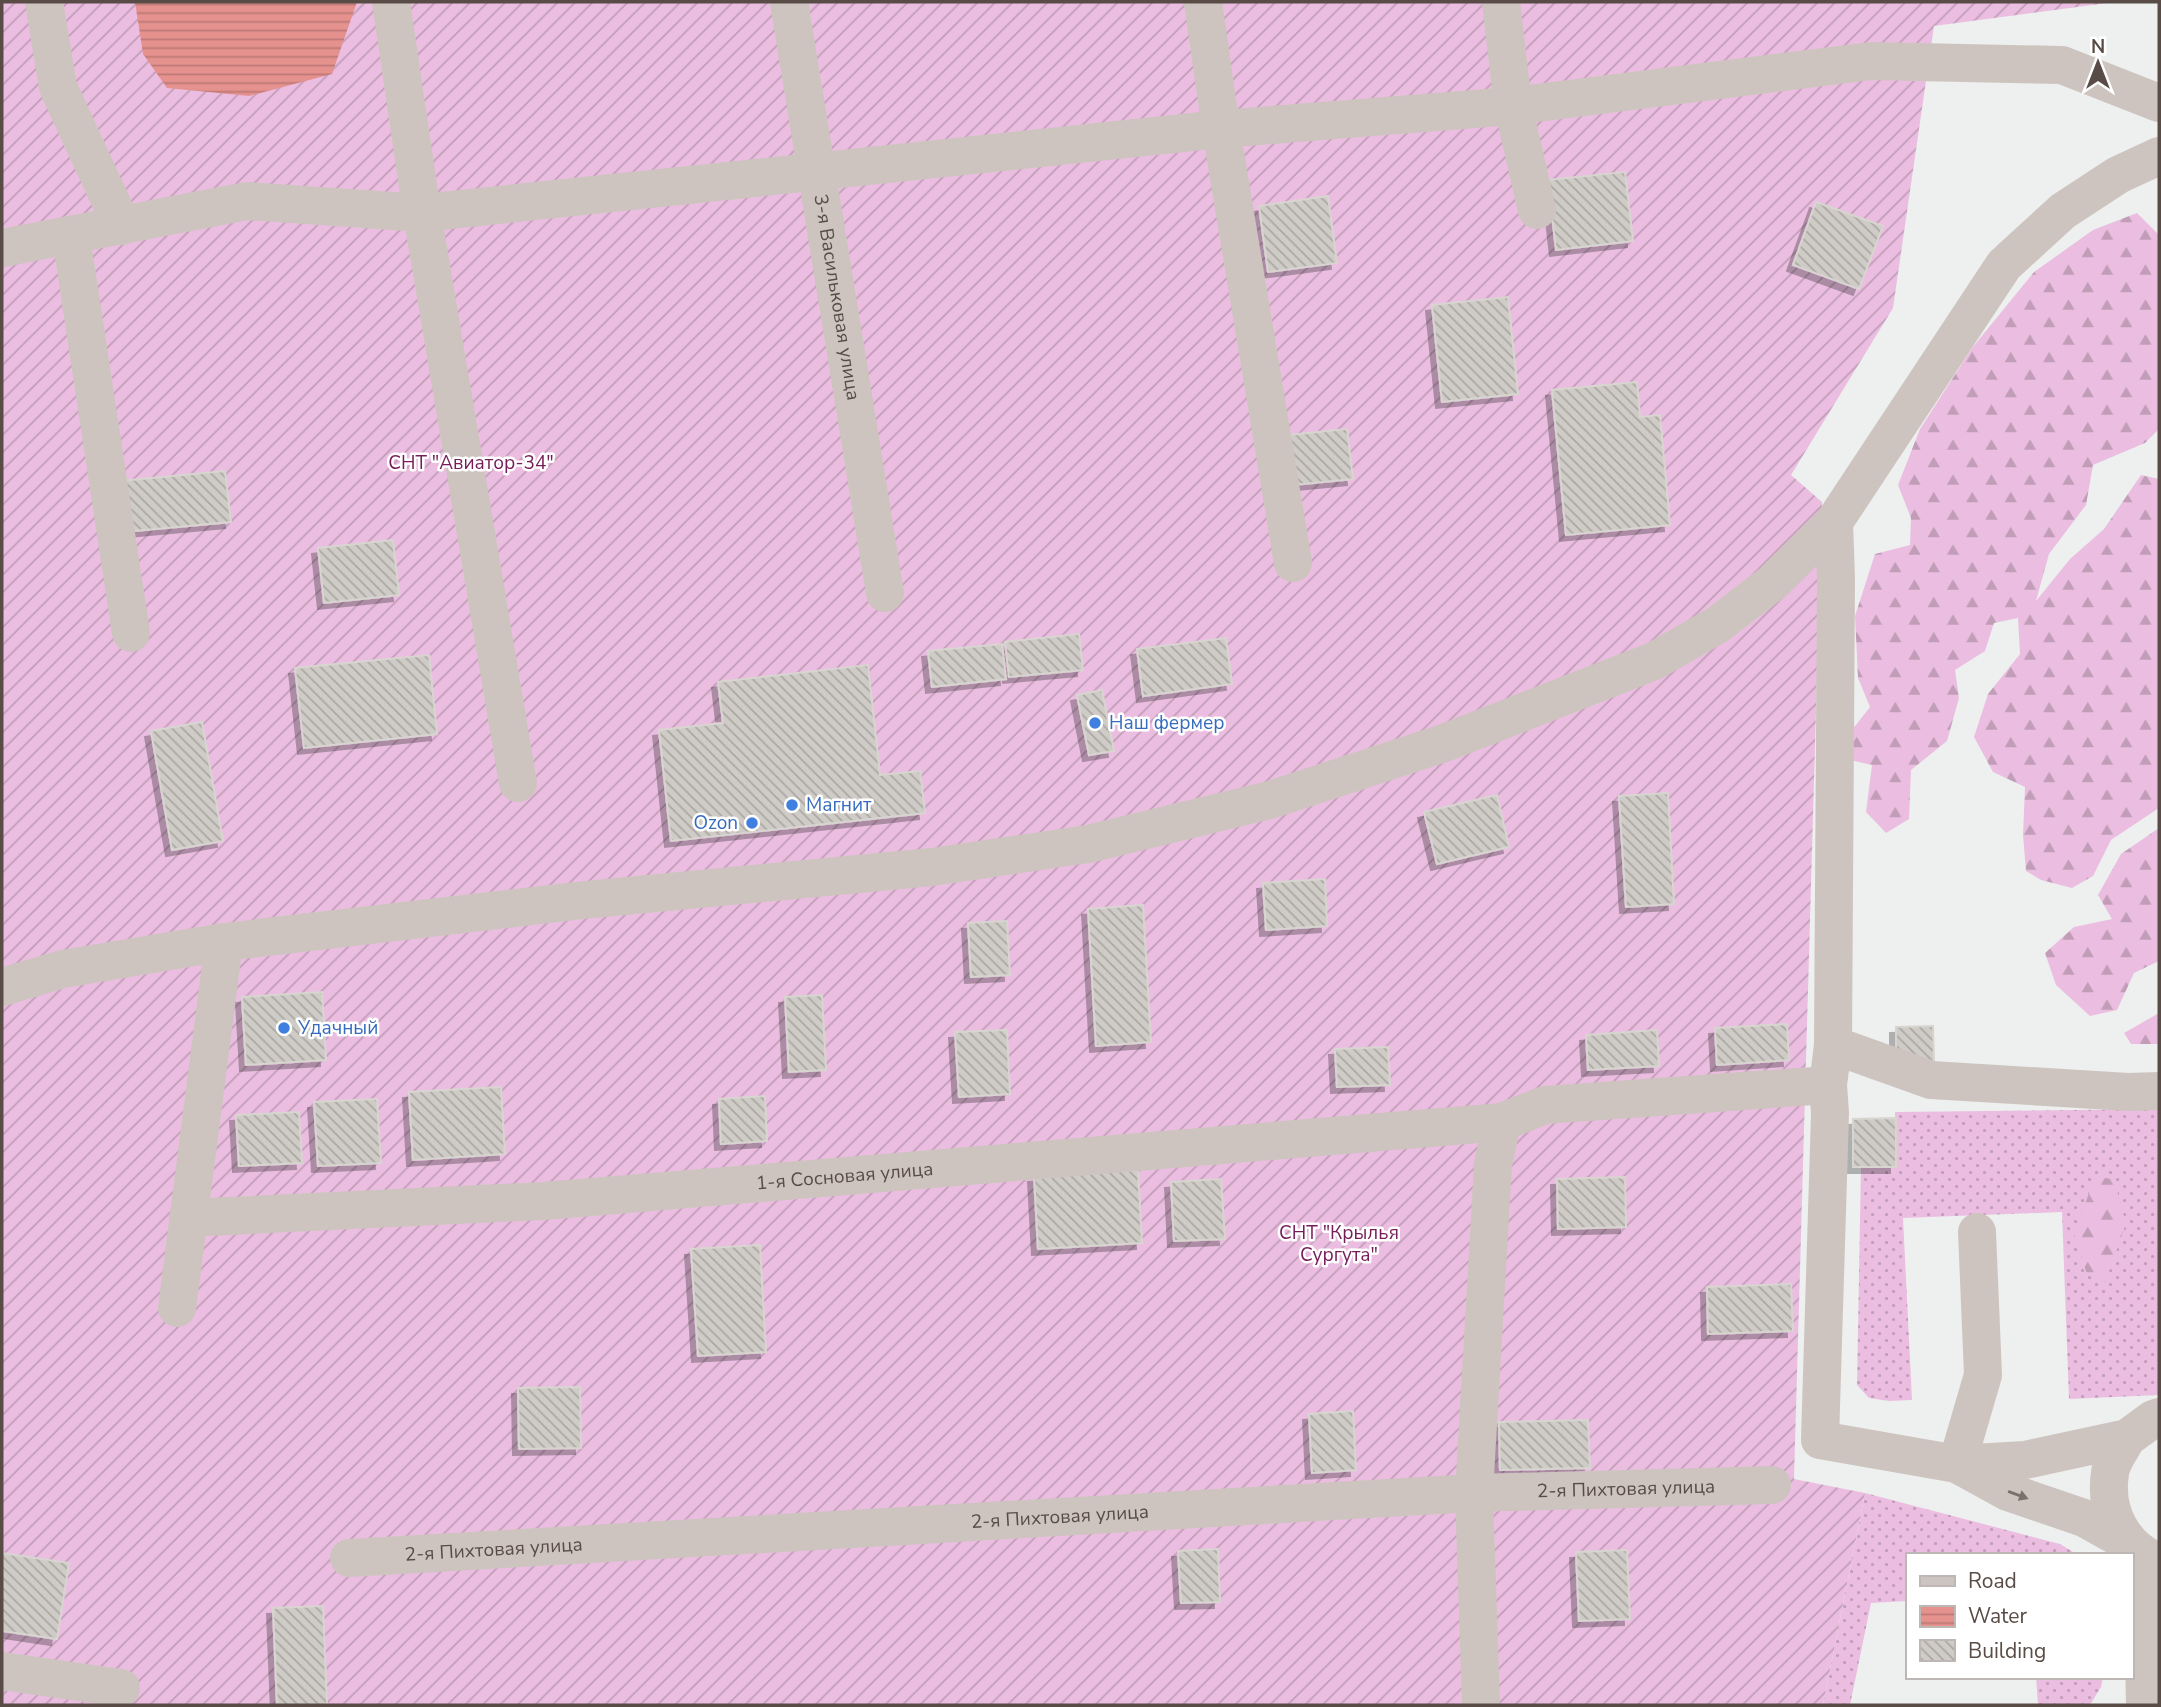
<svg xmlns="http://www.w3.org/2000/svg" width="2161" height="1707" font-family="'Nunito Sans',sans-serif">
	<style>
		.grass { fill: url(#grass-dots) }
		.forest { fill: url(#forest-firs) }
		.garden { fill: url(#garden-furrows) }
		.water { fill: url(#water-rules) }
		.building { fill: url(#building-back-hatch); stroke: #d8d5d1; stroke-width: 2; filter: url(#shadow) }
		.lines { fill: none; stroke-linecap: round; stroke-linejoin: round }
		.minor { stroke: #cec4bf; stroke-width: 38 }
		.oneway { fill: #7c706b }
		.shop-dot { fill: #3f7fe0; stroke: #fff; stroke-width: 2.5 }
		.labels { text-anchor: middle; dominant-baseline: central; stroke-width: 5; stroke-linejoin: round; paint-order: stroke }
		.street-label { font-size: 19px; fill: #594c47; stroke: #fff }
		.park-label { font-size: 19px; fill: #751d58; stroke: #fff }
		.shop-label { font-size: 19px; fill: #366cbe; stroke: #fff; text-anchor: start }
	</style>
	<defs>
		<pattern id="grass-dots" width="8" height="8" patternUnits="userSpaceOnUse" patternTransform="scale(1.75)"><rect width="8" height="8" fill="#ebbee1"/><path d="M2 2h.1M6 6h.1" fill="none" stroke="#c19db8" stroke-width="1.8" stroke-linecap="round"/></pattern>
		<pattern id="forest-firs" width="22" height="20" patternUnits="userSpaceOnUse" patternTransform="scale(1.75)"><rect width="22" height="20" fill="#ebbee1"/><path d="M5 1l3.5 6h-7zM16 11l3.5 6h-7z" fill="#c19db8"/></pattern>
		<pattern id="garden-furrows" width="10" height="10" patternUnits="userSpaceOnUse" patternTransform="scale(1.75)"><rect width="10" height="10" fill="#ebbee1"/><path d="M-1 1l2-2M0 10L10 0M9 11l2-2" fill="none" stroke="#c19db8"/></pattern>
		<pattern id="water-rules" width="6" height="5" patternUnits="userSpaceOnUse" patternTransform="scale(1.75)"><rect width="6" height="5" fill="#e5918e"/><path d="M0 2.5h6" fill="none" stroke="#bd7976"/></pattern>
		<pattern id="building-back-hatch" width="6" height="6" patternUnits="userSpaceOnUse" patternTransform="scale(1.75)"><rect width="6" height="6" fill="#cfccc7"/><path d="M-1 5l2 2M0 0l6 6M5-1l2 2" fill="none" stroke="#aba8a3"/></pattern>
		<filter id="shadow"><feDropShadow dx="-6" dy="6" stdDeviation="0" flood-color="#0004"/></filter>
	</defs>
	<rect width="100%" height="100%" fill="#edf0ef"/>
	<!-- grass -->
	<path class="grass" d="M2159 1109V1395L2069 1399 2062 1212 1903 1218 1912 1400 1889 1401 1869 1398 1857 1385 1861 1167H1896L1895 1112Z
		M1865 1493 2060 1544 2078 1555H1907V1601L1871 1603 1850 1705H1823Z
		M2036 1677H2103L2101 1687 2090 1705H2038Z"/>
	<!-- forest -->
	<path class="forest" d="M2137 213 2159 235V429L2145 443 2093 465 2086 505 2049 554 2036 601 2070 559 2104 529 2141 475 2159 479V808L2111 840 2093 876 2072 888 2041 880 2026 871 2023 835 2025 787 1993 772 1974 737 1988 694 2020 654 2018 618 1994 623 1985 651 1955 670 1959 698 1947 741 1911 770 1909 819 1886 833 1866 812 1872 765 1850 760 1848 735 1870 707 1858 678 1855 616 1875 554 1910 545 1911 518 1898 485 1920 429 1972 348 2034 272 2093 230Z
		M2159 828V961L2134 973 2117 1010 2090 1016 2056 985 2045 953 2074 927 2112 919 2098 895 2121 854Z
		M2159 1013V1044H2131L2124 1033Z
		M2095 1177 2114 1179 2126 1224 2105 1283 2087 1274 2074 1234Z"/>
	<!-- garden -->
	<path class="garden" d="M2 2H2115L1934 26 1893 308 1791 475 1822 502 1794 1479 1865 1493 1823 1705H2Z"/>
	<!-- water -->
	<path class="water" d="M135 2H357L332 74 249 96 167 88 143 54Z"/>
	<!-- building -->
	<path class="building" d="M1625 172 1633 241 1556 250 1548 180Z
		M1328 196 1337 263 1268 272 1259 206Z
		M1816 202 1883 226 1859 289 1793 265Z
		M1508 297 1518 394 1442 402 1432 305Z
		M1637 382 1640 417 1660 415 1670 525 1566 535 1552 390Z
		M1347 429 1353 479 1294 485 1289 435Z
		M225 471 231 522 124 532 120 481Z
		M393 540 399 595 324 603 318 548Z
		M1079 634 1083 670 1009 677 1005 642Z
		M1226 638 1232 684 1143 696 1137 649Z
		M1002 644 1006 679 932 687 928 651Z
		M429 655 437 734 304 748 295 668Z
		M868 665 880 775 920 771 925 813 671 841 659 730 723 723 718 682Z
		M1102 690 1114 751 1089 755 1077 695Z
		M202 722 223 841 172 850 151 731Z
		M1668 793 1674 904 1626 907 1619 796Z
		M1497 795 1509 847 1437 864 1424 812Z
		M1325 879 1327 926 1266 930 1263 883Z
		M1143 905 1151 1042 1096 1046 1088 909Z
		M1007 921 1010 975 971 977 968 923Z
		M322 992 326 1060 246 1065 242 997Z
		M822 995 826 1070 789 1072 785 997Z
		M1787 1024 1789 1060 1717 1065 1715 1028Z
		M1933 1026 1934 1061 1896 1062V1027Z
		M1007 1030 1010 1094 959 1097 955 1032Z
		M1657 1030 1659 1066 1588 1070 1586 1035Z
		M1388 1047 1390 1085 1337 1087 1335 1049Z
		M501 1087 505 1154 413 1160 409 1092Z
		M765 1096 767 1141 721 1144 719 1099Z
		M377 1099 381 1163 318 1166 314 1102Z
		M299 1112 302 1163 239 1166 236 1115Z
		M1896 1118V1167H1853V1119Z
		M1138 1170 1142 1243 1038 1249 1034 1176Z
		M1625 1177 1626 1227 1558 1229 1557 1179Z
		M1221 1179 1225 1239 1174 1241 1171 1182Z
		M760 1245 766 1352 698 1356 691 1249Z
		M1791 1284 1793 1331 1708 1334 1707 1287Z
		M580 1387 581 1448 519 1449 518 1388Z
		M1353 1411 1356 1470 1312 1473 1309 1414Z
		M1588 1420 1590 1468 1500 1470 1499 1422Z
		M1218 1549 1220 1602 1181 1603 1178 1551Z
		M1627 1550 1630 1619 1579 1621 1576 1552Z
		M2 1553 69 1563 57 1639 2 1631Z
		M323 1606 327 1705H277L273 1608Z"/>
	<g class="lines">
		<!-- minor -->
		<g class="minor">
			<path d="M44 2 58 87 122 226"/>
			<path d="M391 2 422 213 518 783"/>
			<path id="s1" d="M789 2 885 593"/>
			<path d="M1203 2 1221 129 1293 563"/>
			<path d="M1501 2 1513 106 1537 210"/>
			<path d="M71 236 131 633"/>
			<path d="M2 248 247 201 422 213 1221 129 1513 106 1871 61 2062 65 2159 103"/>
			<path d="M1834 522 1836 579 1833 1045 1828 1085 1830 1113 1820 1440 1957 1464 2025 1460 2127 1438 2153 1419 2159 1417"/>
			<path d="M2 987 63 969 224 942 584 900 932 867 1088 844 1270 800 1444 743 1654 661 1717 625 1772 583 1834 522 2004 265 2063 211 2118 175 2159 156"/>
			<path d="M1833 1045 1931 1080 2128 1092 2159 1091"/>
			<path id="s2" d="M188 1218 543 1201 1502 1122"/>
			<path d="M177 1308 224 942"/>
			<path d="M2127 1438C2121 1449 2111 1462 2110 1473 2104 1512 2123 1548 2159 1562"/>
			<path d="M1957 1464 1983 1375 1977 1232"/>
			<path d="M1957 1464 2008 1492 2084 1518 2127 1542"/>
			<path d="M2142 1556 2145 1705"/>
			<path id="s3" d="M349 1558 1474 1493 1772 1485"/>
			<path d="M2 1671 121 1688"/>
			<path d="M1481 1705 1474 1493 1493 1165 1502 1122 1545 1105 1828 1085"/>
		</g>
	</g>
	<!-- one-way arrows -->
	<defs><path id="oneway-solid" d="M-6-.8H1V-3.2L6.5 0L1 3.2V.8H-6Z" transform="scale(1.75)"/></defs>
	<use class="oneway" href="#oneway-solid" transform="translate(2018 1495) rotate(20)"/>
	<!-- markers -->
	<g class="shop-dot">
		<circle cx="1095" cy="723" r="7"/>
		<circle cx="792" cy="805" r="7"/>
		<circle cx="752" cy="823" r="7"/>
		<circle cx="284" cy="1028" r="7"/>
	</g>
	<g class="labels">
		<!-- street labels -->
		<g class="street-label">
			<text stroke="none"><textPath href="#s1" startOffset="299">3-я Васильковая улица</textPath></text>
			<text stroke="none"><textPath href="#s2" startOffset="658">1-я Сосновая улица</textPath></text>
			<text stroke="none"><textPath href="#s3" startOffset="1279">2-я Пихтовая улица</textPath></text>
			<text stroke="none"><textPath href="#s3" startOffset="712">2-я Пихтовая улица</textPath></text>
			<text stroke="none"><textPath href="#s3" startOffset="145">2-я Пихтовая улица</textPath></text>
		</g>
		<!-- park labels -->
		<g class="park-label">
			<text x="471" y="463">СНТ "Авиатор-34"</text>
			<text x="1339" y="1233">CНТ "Крылья<tspan x="1339" dy="22">Сургута"</tspan></text>
		</g>
		<!-- shop labels -->
		<g class="shop-label">
			<text x="1109" y="723">Наш фермер</text>
			<text x="806" y="805">Магнит</text>
			<text x="738" y="823" text-anchor="end">Ozon</text>
			<text x="298" y="1028">Удачный</text>
		</g>
	</g>
	<!-- border -->
	<rect width="2161" height="1707" fill="none" stroke="#594c47" stroke-width="7"/>
	<!-- legend -->
	<rect x="1906" y="1553" width="228" height="126" fill="#ffffff" stroke="#bdb7b5" stroke-width="2"/>
	<rect x="1920" y="1576" width="35" height="10" fill="#cec4bf" stroke="#bdb7b5" stroke-width="2"/>
	<text x="1968" y="1588" font-size="21" fill="#594c47">Road</text>
	<rect x="1920" y="1606" width="35" height="21" fill="url(#water-rules)" stroke="#bdb7b5" stroke-width="2"/>
	<text x="1968" y="1623" font-size="21" fill="#594c47">Water</text>
	<rect x="1920" y="1640" width="35" height="21" fill="url(#building-back-hatch)" stroke="#bdb7b5" stroke-width="2"/>
	<text x="1968" y="1658" font-size="21" fill="#594c47">Building</text>
	<!-- north arrow -->
	<g transform="translate(2098 63)" stroke="#ffffff" stroke-width="5" paint-order="stroke">
	<path d="M0-5L12 26L0 18L-12 26Z" fill="#594c47"/>
	<text y="-10" font-size="19" font-weight="bold" text-anchor="middle" fill="#594c47">N</text>
	</g>
</svg>
